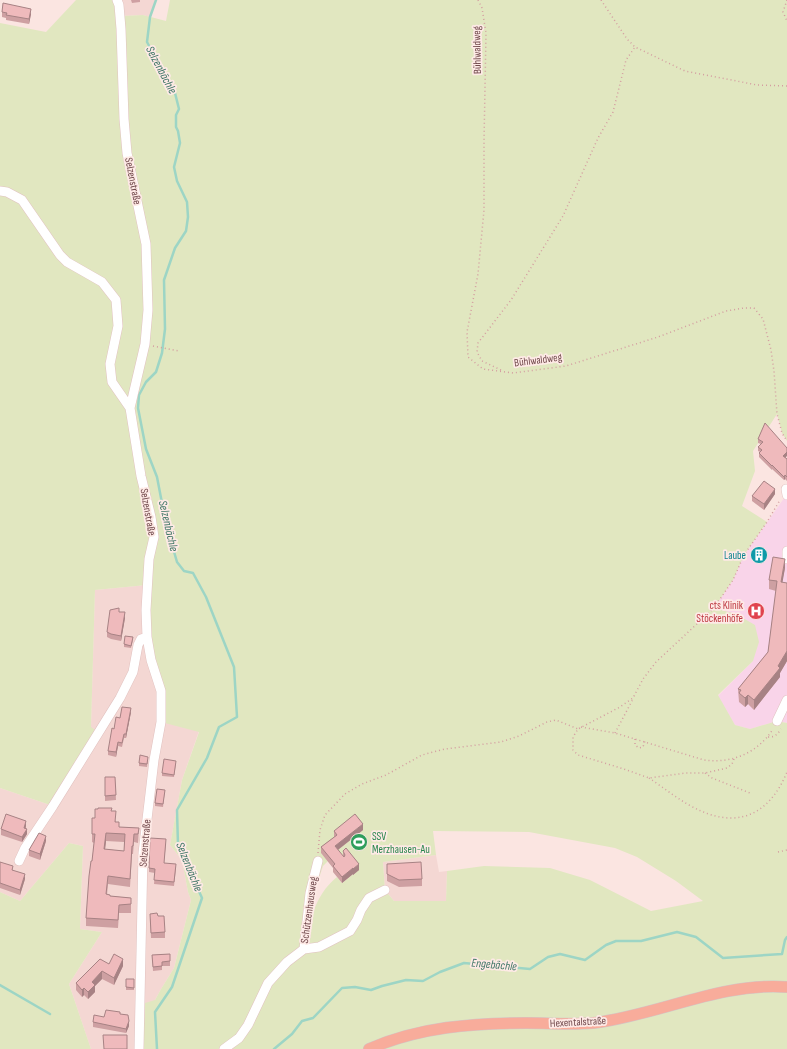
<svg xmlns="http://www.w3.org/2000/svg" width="787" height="1049" font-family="'Sofia Sans Condensed',sans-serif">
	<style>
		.residential { fill: #f4d7d3 }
		.medical { fill: #f9d4e9 }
		.green { fill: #e1e7c0; fill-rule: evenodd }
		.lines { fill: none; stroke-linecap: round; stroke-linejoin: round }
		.stream { stroke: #9dd5c5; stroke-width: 2.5 }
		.minor-casing { stroke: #e1c2c0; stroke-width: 10 }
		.major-casing { stroke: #d2c5c6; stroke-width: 12 }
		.path { stroke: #d49da0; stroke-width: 1.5; stroke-dasharray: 1 3; stroke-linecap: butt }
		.minor { stroke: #fff; stroke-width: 9 }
		.major { stroke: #f8ac9b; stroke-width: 11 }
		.wall { fill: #cea0a2; fill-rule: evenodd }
		.shaded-wall { fill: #a78284 }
		.building { fill: #efbabc; stroke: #a78284; fill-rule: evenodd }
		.labels { text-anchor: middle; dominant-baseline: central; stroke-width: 3.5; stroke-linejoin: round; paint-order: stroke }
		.street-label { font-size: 11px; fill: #71494c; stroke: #feeae6 }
		.culture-label { font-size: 11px; fill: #0d838f; stroke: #feeae6; text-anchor: end }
		.health-label { font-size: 11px; fill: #be3a42; stroke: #feeae6; text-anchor: end }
		.leisure-label { font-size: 11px; fill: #27864d; stroke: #feeae6; text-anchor: start }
		.water-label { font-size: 12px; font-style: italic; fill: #3e7666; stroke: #feeae6 }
	</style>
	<rect width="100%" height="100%" fill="#fbe5e1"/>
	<!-- residential -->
	<path class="residential" d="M117 0H156L150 17 143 15 120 16Z
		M147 585 199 731 182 780 170 845 182 860 188 892 191 900 174 968 161 989 155 1000 143 1049H91L69 984 102 932 80 929 83 846 69 843 20 901 0 892V788L53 806 91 727 95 590Z
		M436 855 439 872 447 871 446 901H394L385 890 383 862Z"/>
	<!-- medical -->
	<path class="medical" d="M787 494V723L777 721 750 729 735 725 718 696 753 661 714 608 733 580 744 555Z"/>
	<!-- green -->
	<path class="green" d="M76 0H117L120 16 143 15 166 21 170 0H787V441L782 433 777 414 753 451 755 471 742 506 767 522 744 555 733 580 714 608 736 614 755 625 759 642 753 661 718 695 735 725 750 729 777 721 787 723V1049H143L145 1003 155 1000 161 989 174 968 191 900 188 892 182 860 170 845 182 780 199 732 161 722V691L151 660 147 585 95 590 91 727 98 732 53 806 0 788V23L46 32ZM433 831 529 832 615 848 637 857 676 881 703 901 651 911 590 880 550 868 484 866 447 871 446 901H394L385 890 383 862 436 855ZM321 853 358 870 342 883 337 877C325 887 318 898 313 913L308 914 313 881H318L323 866 328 861Z
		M69 843 83 846 80 929 102 932 69 984 91 1049H0V892L20 901Z"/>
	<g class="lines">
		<!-- stream -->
		<path class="stream" d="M156 0 150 17 147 42 175 93 179 109 176 115V127L178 131 180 143 174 167 177 181 187 202 188 217 186 231 175 248 164 280 165 329 162 353 156 372 146 382 139 395 138 408 146 449 157 477 166 524 177 562 184 571 193 573 206 597 234 667 237 717 219 727 207 758 177 810 178 845 202 898 172 987 155 1012 157 1049
			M0 985 50 1014
			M274 1049 292 1034 302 1021 313 1018 342 988 355 987 371 990 382 986 406 980 423 981 440 972 464 963 530 969 548 957 560 954 585 960 606 945 616 941H641L677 932 696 937 723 958 782 954 785 940 787 937"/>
		<!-- minor casing -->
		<g class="minor-casing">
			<path id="minor" d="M117 0 119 5 121 29 124 119 127 153 146 244 148 310 145 344 130 408 141 476 151 517 154 537 149 559 146 610 147 637 151 660 161 691V722L154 760 143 853 139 1049
				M0 191 7 192 22 200 60 255 67 262 102 282 116 300 118 326 110 364 112 382 130 408
				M786 489 787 495
				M787 551V559
				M777 721 787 700
				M19 861 25 848 53 806 120 698 133 672 138 645 141 639 147 637
				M304 949 319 947 350 931 357 920 361 910 369 898 385 890
				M224 1049 239 1038 248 1025 268 983 287 962 304 949 310 893 318 861"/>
		</g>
		<!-- major casing -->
		<g class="major-casing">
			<path id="major" d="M369 1049C419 1027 473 1023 526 1023 549 1023 571 1025 593 1023 659 1015 720 982 787 987"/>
		</g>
		<!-- path -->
		<path class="path" d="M478 0 482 8 486 33 484 142V210L478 274 467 332 468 357 483 369 513 373 566 366 658 337 726 311 744 308H754L763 319 771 350 774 371 777 414 782 433 787 441
			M601 0 627 39 635 47 685 71 757 85 787 86
			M787 0 783 12 787 21
			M153 346 179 351
			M501 370 482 361 477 352 478 343 511 300 563 216 598 138 613 112 626 60 635 47
			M581 727 615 733 704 760C731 764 758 753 773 729
			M615 733 633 699
			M768 737C775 737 777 735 781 729
			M635 739V745L639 748 643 747 645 741
			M734 759 732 764 727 768 705 773H686L649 778 624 769 578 755 573 750V737L578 729 620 707 633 698 643 679 656 662 714 608 733 580 744 555 767 522 780 500
			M705 773 712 778 750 793
			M649 778C664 788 684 804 701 811 742 829 771 811 787 772
			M778 852 787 850
			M318 853 320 830 325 815 345 794 362 784 386 775 422 755 445 749 501 742 519 736 547 722 556 720 578 729"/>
		<!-- minor -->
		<use href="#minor" class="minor"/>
		<!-- major -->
		<use href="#major" class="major"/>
	</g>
	<!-- wall -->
	<path class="wall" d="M131 0H140V2L132 3Z
		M2 12 31 14 29 24 6 20V18L2 17Z
		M765 423 787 459V481L785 479 784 480 772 469V470L759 457V453L760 452 758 451V447L761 444 758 443V439Z
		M775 494 764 510 752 501V496Z
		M785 568 782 582 787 661 780 673V677L754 710 748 704 745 707 739 702 738 689 768 652 776 591 769 589V580Z
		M119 612 125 618 121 641 111 639 107 637V632Z
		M133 640 131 648 124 647V644Z
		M131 712 126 738H124L122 747 118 746 116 757 108 755V751L114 729 120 718Z
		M148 759 147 767 139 766V763Z
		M176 763 174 777 162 776V773Z
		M105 777H115L116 800 105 801Z
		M165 790 163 807 155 806V803Z
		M111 811 116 822 119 827 139 828 138 843 134 842 133 854H132L130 887 108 884 107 895 110 896 131 898V913H119L118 928 86 926V918L94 843 92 842V818H95ZM106 841 124 842V851L105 849Z
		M26 826V829L27 834 22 842 1 835V829Z
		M363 830 338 850 343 856V851L359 870 353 875V874L342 883 333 872V868L321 853V847L334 837V831Z
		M46 841 40 860 29 856V850Z
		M166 843 164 863 176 868 174 886 154 884 155 873 149 872V868Z
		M0 862 13 870 25 879 20 895 0 888Z
		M387 864 422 879V886L399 887 387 881Z
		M158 916 165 932V938H151L150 919Z
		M170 954V966H162V970L153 971 152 955Z
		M109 964 123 966 114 985 102 979 95 986V992L88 999 84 995 82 997 76 990V983Z
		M126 979H134V990H126Z
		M120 1014 129 1026 126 1033 93 1027V1022L104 1017Z"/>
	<!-- shaded-wall -->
	<path class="shaded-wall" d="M31 9V14L29 24V19Z
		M787 452V456L783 460V456Z
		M785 475V479L784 480V477Z
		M775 489V494L764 510V504Z
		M785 559V568L781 591V582Z
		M125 612V618L121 641V636Z
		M787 651V661L780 673V677L754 710V700L778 666Z
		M748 695V704L745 707V698Z
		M131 708V712L126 738V734Z
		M118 742V746L116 757V752Z
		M26 821V826L24 833V828Z
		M363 824V830L335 852V846Z
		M27 829V834L22 842V837Z
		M106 833V841L104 858V849Z
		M46 836V841L40 860V854Z
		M359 864V870L353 875V869Z
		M353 868V874L342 883V877Z
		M25 874V879L20 895V890Z
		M123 959V966L114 985V978Z
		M102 971V979L95 986V992L88 999V992L92 982Z
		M84 988V995L82 997V990Z
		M129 1021V1026L126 1033V1029Z"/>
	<!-- building -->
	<path class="building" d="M3 3 31 9 29 19 6 15 7 13 2 12Z
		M765 423 787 448V452L783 456 787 459V477L785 475 784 477 772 465V466L759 453 762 450 758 447 763 442 758 439Z
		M764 481 775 489 764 504 752 496Z
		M773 557 785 559 781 582 787 583V651L778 666 780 668 754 700 748 695 745 698 739 693 741 690 738 689 768 652 777 581 769 580Z
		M119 608V612H125L121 636 111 634 107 632 110 610Z
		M125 636 133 637 131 646 124 644Z
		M122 707 131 708 126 734H124L122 743 118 742 116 752 108 751 112 728 114 729 116 717 120 718Z
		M140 755 148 757 147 764 139 763Z
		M164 759 176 761 174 775 162 773Z
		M105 777H115L116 795 105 796Z
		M157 789 165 790 163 804 155 803Z
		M98 808H112L111 811H116L115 822H119V827L139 828 138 834H134L133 846H132L130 879 108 876 106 894 110 895V896L131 898V904L119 905 118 920 86 918 89 876 91 861H92L95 834H92V818H95V809H98ZM106 833 125 834 124 851 104 849Z
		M6 814 26 821 24 828 27 829 22 837 1 829Z
		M355 814 363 824 335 846 344 857 345 855 343 851 346 848 359 864 353 869V868L342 877 333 866 335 864 321 847 337 835 334 831Z
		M39 833 46 836 40 854 29 850Z
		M150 838 166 839 164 863 176 864 174 882 154 880 155 869 149 868Z
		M0 862 13 866 12 870 25 874 20 890 0 883Z
		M421 862 422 879 399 880 387 874V864Z
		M157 913 158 916H164L165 932 151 933 150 914Z
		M114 954 123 959 114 978 102 971 92 982 95 985 88 992 84 988 82 990 76 983 100 959 109 964Z
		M170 954V961L162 962V966L153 967 152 955Z
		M126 979H134V988L126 987Z
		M106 1010 120 1012V1014L128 1015 129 1021 126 1029 93 1022 94 1015 104 1017Z
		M103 1035H127V1049H104Z"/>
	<!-- icons -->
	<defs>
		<g id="building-disc" transform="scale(0.9)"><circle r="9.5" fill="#0f9aa8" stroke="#feeae6"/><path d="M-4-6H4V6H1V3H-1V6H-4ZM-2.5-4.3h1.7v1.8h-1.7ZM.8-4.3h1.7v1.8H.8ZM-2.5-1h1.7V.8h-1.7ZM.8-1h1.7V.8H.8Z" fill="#fff"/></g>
		<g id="hospital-disc" transform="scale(0.9)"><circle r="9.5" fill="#e0444e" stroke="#feeae6"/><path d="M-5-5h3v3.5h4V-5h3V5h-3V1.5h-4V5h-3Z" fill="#fff"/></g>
		<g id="stadium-disc" transform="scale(0.9)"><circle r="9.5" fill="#2e9e5b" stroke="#feeae6"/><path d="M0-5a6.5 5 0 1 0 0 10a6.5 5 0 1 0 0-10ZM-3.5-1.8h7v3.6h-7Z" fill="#fff"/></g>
	</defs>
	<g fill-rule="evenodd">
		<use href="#building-disc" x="759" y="555"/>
		<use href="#hospital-disc" x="756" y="611"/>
		<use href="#stadium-disc" x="359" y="842"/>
	</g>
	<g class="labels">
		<!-- street labels -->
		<g class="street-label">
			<text transform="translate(477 50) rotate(-91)">Bühlwaldweg</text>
			<text transform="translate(133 181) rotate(79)">Selzenstraße</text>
			<text transform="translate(538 360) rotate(-7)">Bühlwaldweg</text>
			<text transform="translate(148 512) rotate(80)">Selzenstraße</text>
			<text transform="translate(145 843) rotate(-85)">Selzenstraße</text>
			<text transform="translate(309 910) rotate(-82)">Schützenhausweg</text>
			<text transform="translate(578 1022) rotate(-3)">Hexentalstraße</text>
		</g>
		<!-- culture labels -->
		<g class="culture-label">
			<text x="746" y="555">Laube</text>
		</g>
		<!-- health labels -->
		<g class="health-label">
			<text x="743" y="605">cts Klinik<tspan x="743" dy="13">Stöckenhöfe</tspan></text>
		</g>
		<!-- leisure labels -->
		<g class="leisure-label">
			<text x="372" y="836">SSV<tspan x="372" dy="13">Merzhausen-Au</tspan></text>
		</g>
		<!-- water labels -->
		<g class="water-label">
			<text transform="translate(161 70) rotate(62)">Selzenbächle</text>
			<text transform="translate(168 526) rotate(77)">Selzenbächle</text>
			<text transform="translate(189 867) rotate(68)">Selzenbächle</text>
			<text transform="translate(494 965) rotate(5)">Engebächle</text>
		</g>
	</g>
</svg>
